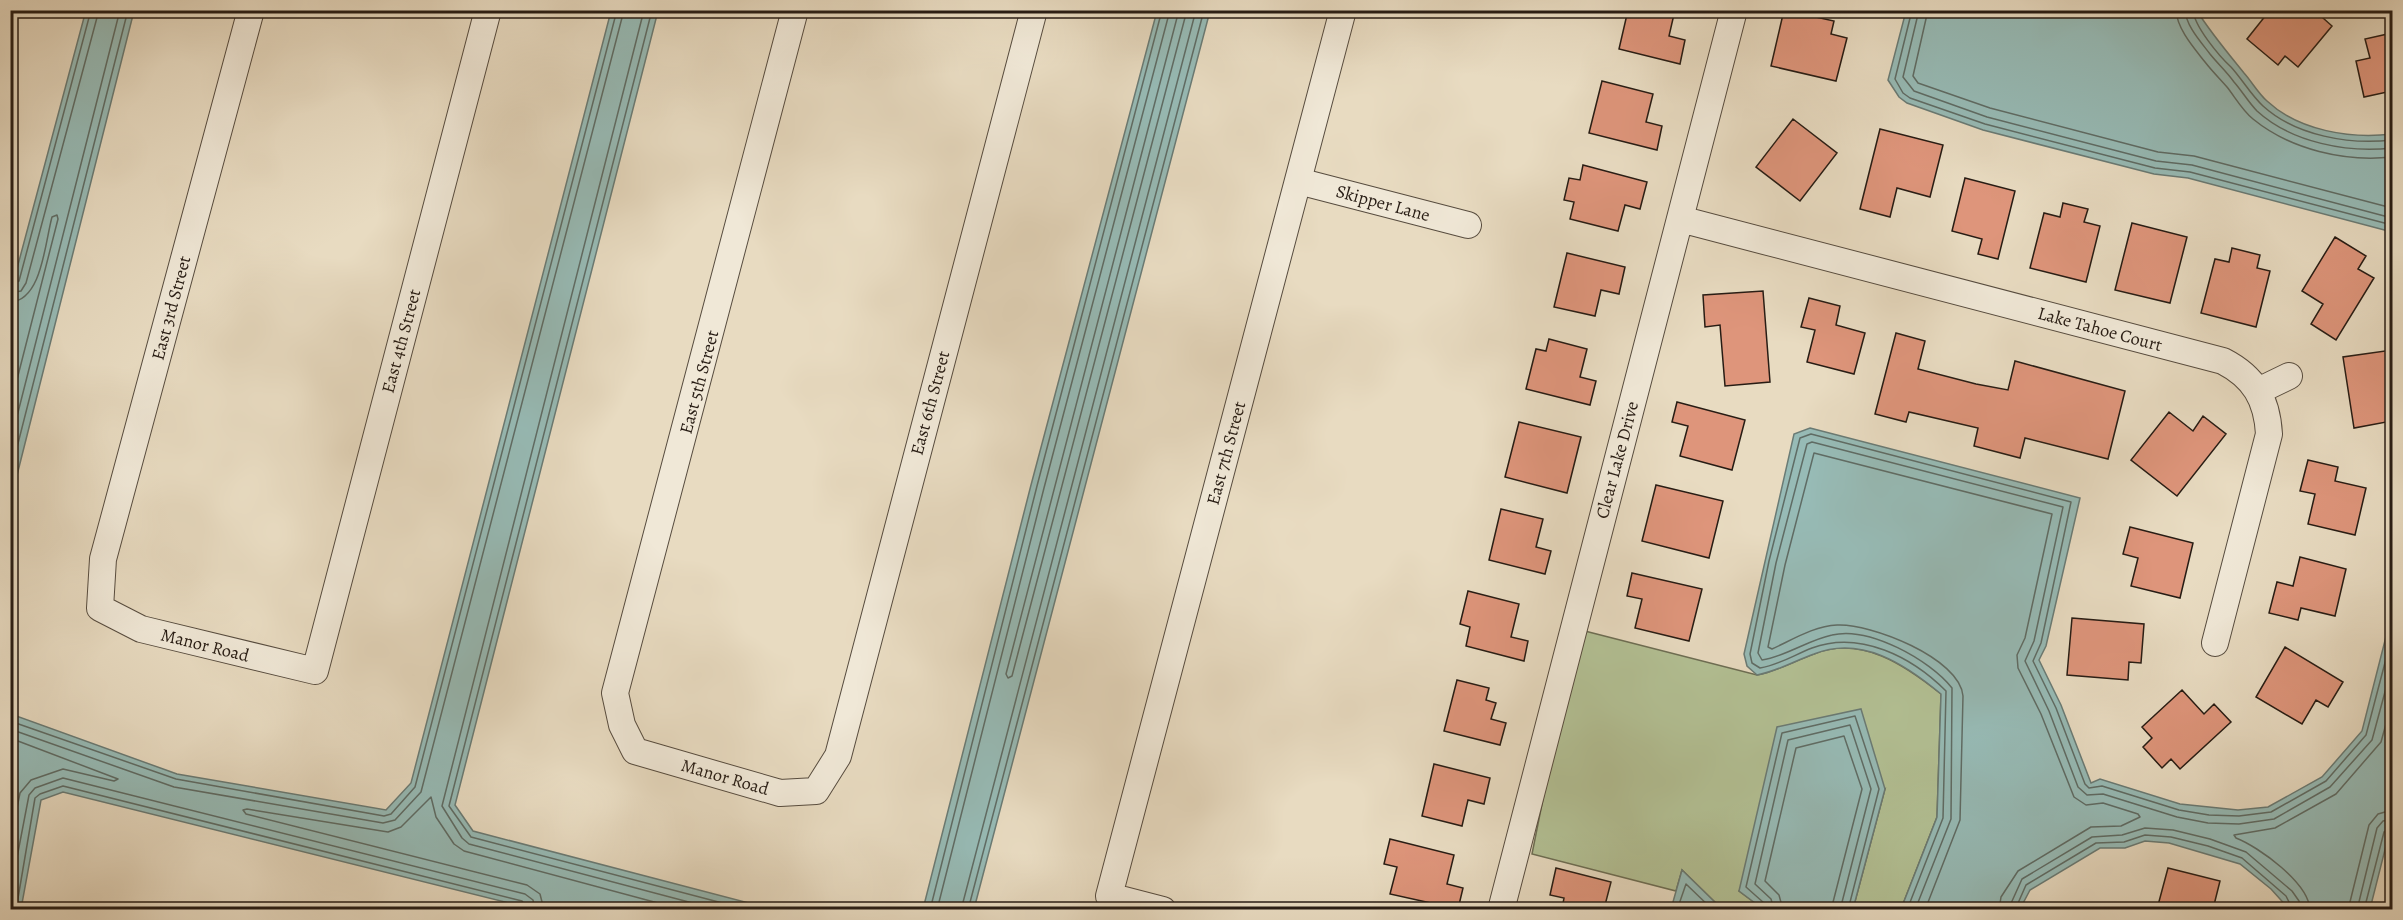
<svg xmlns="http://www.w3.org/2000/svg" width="2403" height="920" font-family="Alegreya,serif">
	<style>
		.green { fill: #b3c195; stroke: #6d6e54; stroke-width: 1.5 }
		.water { fill: #97bbb6; stroke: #6a7b75; stroke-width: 1.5 }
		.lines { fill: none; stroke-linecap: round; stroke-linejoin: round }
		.shore { stroke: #5f6c65; stroke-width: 1.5 }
		.building { fill: #de957b; stroke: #271c14; stroke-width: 1.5 }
		.minor-casing { stroke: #574c3f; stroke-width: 28 }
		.minor { stroke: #f0e8d7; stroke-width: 26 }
		.labels { text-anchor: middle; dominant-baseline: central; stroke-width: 4.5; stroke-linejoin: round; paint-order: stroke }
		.street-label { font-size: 18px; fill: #271c14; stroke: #f0e8d7 }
	</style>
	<rect width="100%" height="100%" fill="#e8dbc1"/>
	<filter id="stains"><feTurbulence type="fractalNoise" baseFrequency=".00333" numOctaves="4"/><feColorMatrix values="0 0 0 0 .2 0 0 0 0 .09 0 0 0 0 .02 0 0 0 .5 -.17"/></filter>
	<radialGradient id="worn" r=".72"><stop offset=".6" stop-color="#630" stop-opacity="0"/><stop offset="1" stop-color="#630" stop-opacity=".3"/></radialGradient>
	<!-- green -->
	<path class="green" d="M1577 629 1757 675C1778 671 1794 661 1814 654 1861 635 1905 665 1941 694L1937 817 1901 909H1853L1885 789 1739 891 1763 909H1722L1682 870 1676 891 1532 854Z"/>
	<!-- water -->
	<path class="water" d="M86 10 134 11 11 499V291Z
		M611 11H658L455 805 473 831 772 909H533L63 792 41 800 21 909H11V714L177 774 386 810 411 783Z
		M1157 11H1210L974 909H923L1031 485Z
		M1906 11H2197C2211 33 2227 52 2244 73 2252 82 2258 93 2267 101 2299 131 2351 139 2392 134V232L2188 178 2154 174 1983 130 1907 103 1899 97 1888 80Z
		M1810 428 2080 498 2046 646 2039 660 2061 705 2091 783 2100 779 2180 804 2238 810 2268 807 2322 777 2362 731 2392 613V822L2370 909H2289L2271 889 2240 864 2169 843 2145 841 2125 848H2100L2030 890 2020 909H1901L1937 817 1941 694C1905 664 1861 635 1814 654 1794 661 1778 671 1757 675L1747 666 1744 654 1794 434Z
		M1861 709 1885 789 1853 909H1763L1739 891 1777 727Z
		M1682 870 1722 909H1671Z"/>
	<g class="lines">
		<!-- shore -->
		<path class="shore" d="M644 10 442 806 462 838 469 844 719 910
			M652 10 449 806 471 837 749 910
			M1179 10 1006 674 1008 678 1012 676 1187 10
			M1912 10 1895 79 1903 93 1910 98 1985 124 2155 168 2190 172 2392 225
			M1919 10 1903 77 1914 91 1987 117 2156 161 2192 165 2392 218
			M1928 10 1913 76 1918 83 1990 108 2158 152 2194 156 2392 208
			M2176 10C2177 29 2194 48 2205 62 2212 71 2219 78 2227 87 2235 97 2242 110 2253 119 2291 150 2345 162 2392 157
			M2185 10C2186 26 2201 42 2210 54 2218 64 2227 72 2234 82 2242 91 2249 103 2257 111 2292 143 2348 153 2392 148
			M2193 10C2194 26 2219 56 2231 67 2242 79 2251 95 2263 106 2296 136 2350 145 2392 140
			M10 286 19 281 91 10
			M10 293 21 291 26 283 99 10
			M10 302C42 301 45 242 52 217L57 215 58 219 10 407
			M10 444 120 10
			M10 475 128 10
			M10 721 176 779 384 816 391 814 415 787 617 10
			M10 729 174 787 383 823 395 820 421 792 624 10
			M10 738 118 779 114 781 63 769 31 780 20 793 10 843
			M10 894 29 795 35 788 63 778 525 894 533 900 535 910
			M16 910 35 798 40 794 63 786 522 901 528 910
			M544 910 540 894 527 885 246 814 243 810 247 809 388 832 401 827 431 797 436 817 454 844 464 851 684 910
			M930 910 1037 486 1162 10
			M937 910 1044 488 1170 10
			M961 910 1196 10
			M968 910 1204 10
			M1677 910 1686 884 1713 910
			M1766 910 1764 903 1746 887 1782 733 1855 716 1879 789 1848 910
			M1774 910 1771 899 1755 884 1788 740 1850 725 1871 789 1840 910
			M1783 910 1779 895 1765 881 1796 748 1844 736 1862 789 1831 910
			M1907 910 1943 818 1946 691C1912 657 1860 630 1812 648 1794 655 1779 665 1760 668L1752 663 1750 654 1769 561 1800 438 1811 434 2071 502 2041 643 2033 661 2056 708 2085 784 2089 788 2102 786 2179 810 2209 815 2239 816 2271 812 2326 781 2366 735 2392 636
			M1915 910 1951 819 1952 688C1930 660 1869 626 1832 635 1808 640 1787 656 1762 660L1758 653 1776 563 1807 444 1812 442 2063 507 2034 641 2025 661 2049 711 2078 787 2087 795 2103 794 2177 817 2208 823 2239 824 2274 819 2330 787 2372 740 2392 666
			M1925 910 1960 820 1963 696C1960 658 1870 623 1837 625 1814 626 1792 640 1772 649L1768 647 1785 565 1814 453 2052 514 2025 638 2017 655 2018 668 2041 714 2074 797 2086 805 2103 803 2138 814 2140 817 2121 826 2091 827 2018 871 2001 897 1999 910
			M2008 910 2022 879 2092 837 2122 835 2145 828 2173 830 2210 839 2246 852 2292 891 2299 901 2301 910
			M2015 910 2026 885 2096 843 2124 842 2145 835 2171 837 2208 846 2242 858 2286 896 2293 910
			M2310 910C2309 883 2259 847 2236 838L2234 835 2275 828 2336 794 2381 742 2392 702
			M2348 910 2369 825 2378 814 2392 810
			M2357 910 2377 828 2383 821 2392 819
			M2364 910 2384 832 2392 827"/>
	</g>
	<!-- building -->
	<path class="building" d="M1628 10H1675L1669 36 1685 40 1680 64 1619 49Z
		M1784 10 1834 21 1831 34 1847 38 1836 81 1771 66Z
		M2270 10H2314L2332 26 2298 67 2285 56 2278 65 2247 39Z
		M2392 33V91L2364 97 2356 61 2370 58 2365 39Z
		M1602 81 1653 94 1646 122 1662 126 1657 150 1589 133Z
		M1793 119 1837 153 1800 201 1756 167Z
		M1880 129 1943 145 1930 197 1897 188 1890 217 1860 209Z
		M1583 165 1647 182 1640 209 1625 205 1618 231 1570 219 1574 202 1564 200 1569 178 1580 180Z
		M1965 178 2015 191 1998 259 1978 254 1982 239 1952 231Z
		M2063 203 2088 209 2084 222 2100 226 2086 282 2030 268 2044 213 2060 217Z
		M2132 223 2187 237 2170 303 2115 290Z
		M2335 237 2366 256 2358 269 2374 278 2336 340 2311 324 2323 304 2302 291Z
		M2232 248 2260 255 2257 268 2270 271 2256 327 2201 313 2215 259 2229 262Z
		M1567 253 1625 267 1619 294 1601 290 1595 316 1554 307Z
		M1763 291 1770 382 1725 386 1720 325 1705 327 1703 295Z
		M1809 298 1840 306 1836 325 1865 333 1854 374 1807 362 1815 330 1801 327Z
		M1896 333 1925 341 1918 369 1976 384 2008 390 2015 361 2125 391 2108 459 2025 438 2020 458 1974 446 1978 428 1909 412 1906 422 1875 414Z
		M1549 339 1587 349 1580 377 1596 381 1590 405 1526 389 1536 349 1546 351Z
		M2392 350V421L2354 428 2343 357Z
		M1677 402 1745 420 1732 470 1680 456 1688 426 1672 422Z
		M2169 412 2193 431 2203 416 2226 434 2177 496 2131 460Z
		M1519 422 1581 437 1567 493 1505 477Z
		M2308 460 2338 467 2335 481 2366 488 2355 535 2308 524 2315 494 2300 491Z
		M1656 485 1723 501 1709 558 1642 541Z
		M1501 509 1543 519 1536 547 1551 551 1545 574 1489 560Z
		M2130 527 2193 543 2180 598 2131 586 2138 558 2123 554Z
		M2300 557 2346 569 2335 616 2301 608 2298 620 2269 613 2277 582 2293 586Z
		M1632 573 1702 589 1689 641 1635 628 1642 599 1627 596Z
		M1468 591 1519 604 1511 637 1528 641 1524 661 1466 646 1470 627 1460 624Z
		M2072 618 2144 624 2141 663 2129 662 2128 680 2067 675Z
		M2285 647 2343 682 2328 707 2316 700 2302 724 2256 697Z
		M1457 680 1489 688 1486 700 1496 703 1491 719 1506 723 1500 745 1444 731Z
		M2182 690 2204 714 2214 704 2231 722 2180 769 2171 759 2162 768 2143 747 2152 738 2142 727Z
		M1434 764 1490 778 1484 804 1468 800 1462 826 1422 816Z
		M1390 839 1454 855 1447 884 1463 888 1458 909 1390 894 1397 867 1384 864Z
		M1556 868 1611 882 1604 909H1562L1564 898 1550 895Z
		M2168 868 2220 881 2213 909H2157Z"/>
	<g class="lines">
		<!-- minor casing -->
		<g class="minor-casing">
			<path id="minor" d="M251 10 103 559 100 608 141 629 315 671 488 10
				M795 10 615 693 622 725 635 751 780 793 816 791 838 756 1034 10
				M1298 181 1468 225
				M1680 219 2223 361C2254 377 2267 399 2269 434L2215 643
				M2258 391 2289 376
				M1163 910 1109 896 1343 10
				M1501 910 1734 10"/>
		</g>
		<!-- minor -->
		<use href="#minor" class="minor"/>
	</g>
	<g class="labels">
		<!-- street labels -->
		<g class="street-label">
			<text transform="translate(1383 203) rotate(15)">Skipper Lane</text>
			<text transform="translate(171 308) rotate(-75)">East 3rd Street</text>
			<text transform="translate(2100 329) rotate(15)">Lake Tahoe Court</text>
			<text transform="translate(401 341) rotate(-75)">East 4th Street</text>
			<text transform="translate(699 382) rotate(-75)">East 5th Street</text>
			<text transform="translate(930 403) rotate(-75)">East 6th Street</text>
			<text transform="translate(1226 453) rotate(-75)">East 7th Street</text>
			<text transform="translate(1617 460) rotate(-75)">Clear Lake Drive</text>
			<text transform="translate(205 645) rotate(14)">Manor Road</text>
			<text transform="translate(725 777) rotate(16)">Manor Road</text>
		</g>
	</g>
	<!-- margin -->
	<rect width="2403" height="920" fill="none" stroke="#e8dbc1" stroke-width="36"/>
	<rect x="12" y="12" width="2379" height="896" fill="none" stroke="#271c14" stroke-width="3"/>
	<rect x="18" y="18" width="2367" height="884" fill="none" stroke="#271c14" stroke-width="1.5"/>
	<rect width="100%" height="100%" filter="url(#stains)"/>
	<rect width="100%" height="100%" fill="url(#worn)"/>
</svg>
